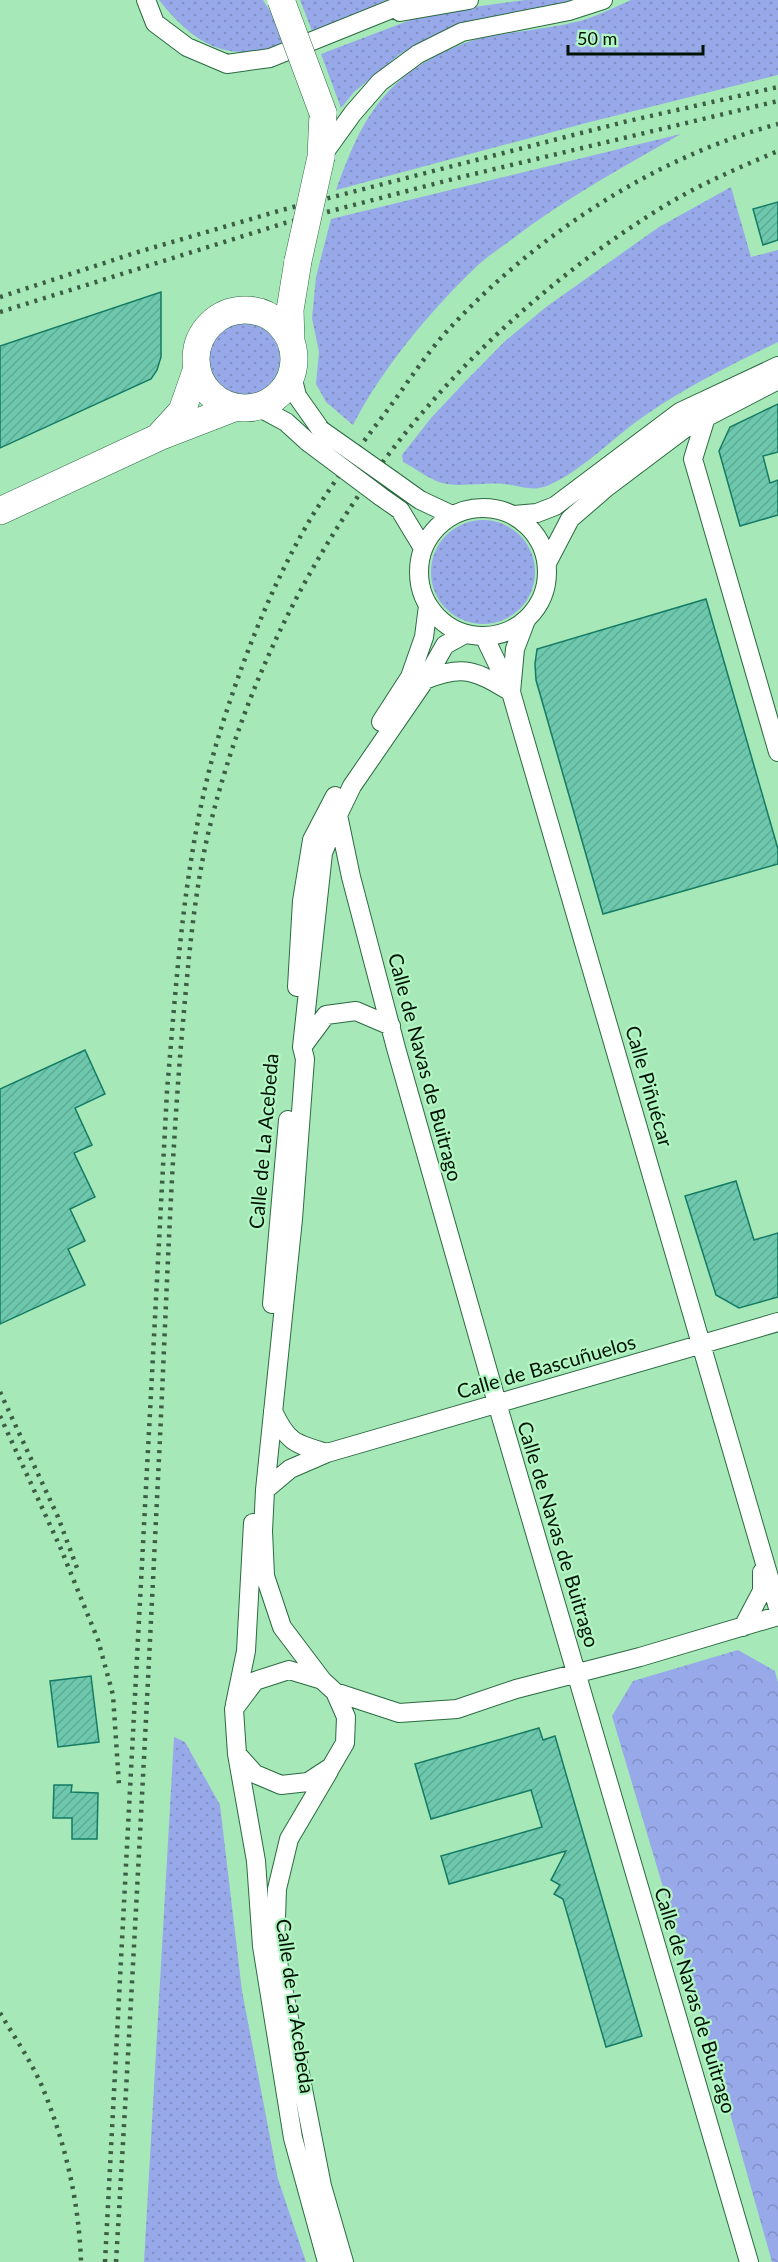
<svg xmlns="http://www.w3.org/2000/svg" width="778" height="2262" font-family="Lato,sans-serif">
	<style>
		.grass { fill: url(#grass-dots) }
		.park { fill: url(#park-crowns) }
		.building { fill: url(#building-hatch); stroke: #157b64; stroke-width: 1.5 }
		.lines { fill: none; stroke-linecap: round; stroke-linejoin: round }
		.street-casing { stroke: #2a6b40; stroke-width: 20 }
		.secondary-casing { stroke: #2a6b40; stroke-width: 28 }
		.street { stroke: #fff; stroke-width: 18 }
		.secondary { stroke: #fff; stroke-width: 27 }
		.rail { stroke: #3b5e44; stroke-width: 4.5; stroke-dasharray: 3 6; stroke-linecap: butt }
		.street-bridge-casing { stroke: #2a6b40; stroke-width: 20; stroke-linecap: butt }
		.secondary-bridge-casing { stroke: #2a6b40; stroke-width: 28; stroke-linecap: butt }
		.street-bridge { stroke: #fff; stroke-width: 18 }
		.secondary-bridge { stroke: #fff; stroke-width: 27 }
		.labels { text-anchor: middle; dominant-baseline: central; stroke-width: 4.5; stroke-linejoin: round; paint-order: stroke }
		.street-label { font-size: 20px; fill: #001204; stroke: #b2f6c4 }
	</style>
	<defs>
		<pattern id="grass-dots" width="8" height="8" patternUnits="userSpaceOnUse" patternTransform="scale(1.5)"><rect width="8" height="8" fill="#98a9ea"/><path d="M2 2h.1M6 6h.1" fill="none" stroke="#8190c7" stroke-width="1.8" stroke-linecap="round"/></pattern>
		<pattern id="park-crowns" width="20" height="18" patternUnits="userSpaceOnUse" patternTransform="scale(1.5)"><rect width="20" height="18" fill="#98a9ea"/><path d="M2 6a3 3 0 1 1 6 0M12 15a3 3 0 1 1 6 0" fill="none" stroke="#8190c7"/></pattern>
		<pattern id="building-hatch" width="6" height="6" patternUnits="userSpaceOnUse" patternTransform="scale(1.5)"><rect width="6" height="6" fill="#6ec8ad"/><path d="M-1 1l2-2M0 6l6-6M5 7l2-2" fill="none" stroke="#5eab93"/></pattern>
	</defs>
	<rect width="100%" height="100%" fill="#a6e8b7"/>
	<!-- grass -->
	<path class="grass" d="M159 0H263L277 22 288 43C275 46 260 52 247 52 209 54 181 28 159 0Z
		M300 0H391L312 31Z
		M525 0H588L444 32 400 54 354 92 341 108 321 54 413 19 445 11Z
		M631 0H778V75L586 123 336 190C357 132 376 88 434 57 450 49 467 41 485 37 516 31 549 29 580 21 598 16 615 7 631 0Z
		M681 134C623 167 564 199 511 240 499 249 486 257 475 268 430 311 381 370 353 425L326 402 316 384 319 352 312 318 316 277 331 219Z
		M731 187 751 257 778 250V342C733 364 688 386 647 414 613 437 584 470 547 486 534 491 523 487 511 485 490 481 468 487 447 484 432 482 417 469 403 462L402 455 431 418 464 383 504 342 546 307 659 227Z
		M208 359a36 36 0 1 1 72 0a36 36 0 1 1-72 0Z
		M431 572a52 52 0 1 1 104 0a52 52 0 1 1-104 0Z
		M174 1737 185 1742 220 1805 242 1991 278 2179 306 2262H144Z"/>
	<!-- park -->
	<path class="park" d="M738 1650 775 1671 778 1683V2262H772L722 2085 612 1716 633 1681Z"/>
	<!-- building -->
	<path class="building" d="M778 202V240L763 245 753 209Z
		M161 292V357L157 370 151 379 0 448V346Z
		M778 404V452L763 456 770 483 778 480V515L740 526 719 451 730 427Z
		M706 599 778 849V864L603 914 536 680 535 664 537 649Z
		M85 1050 105 1094 75 1108 92 1145 74 1153 95 1197 70 1209 85 1241 68 1249 85 1285 0 1324V1089Z
		M736 1181 754 1240 778 1233V1297L739 1308 716 1295 685 1196Z
		M91 1676 99 1742 58 1747 50 1681Z
		M539 1728 543 1740 555 1736 642 2036 606 2047 563 1899 554 1894 560 1885 551 1880 566 1851 449 1884 441 1856 542 1827 531 1790 431 1819 415 1764Z
		M54 1785H72L71 1792 98 1793 97 1839H72V1818H53Z"/>
	<g class="lines">
		<!-- street casing -->
		<g class="street-casing">
			<path id="street" d="M146 0 155 23 187 47 227 64 270 58 414 0
				M400 12 469 0
				M322 156 353 113 380 82 418 54 462 32 569 11 603 0
				M292 376 297 396 321 430
				M258 407 286 422 308 442
				M706 417 693 459 778 752
				M392 480 420 500 452 515
				M380 496 400 510 423 548
				M419 572a64 64 0 1 1 128 0a64 64 0 1 1-128 0Z
				M514 515 537 513 555 506 680 412 778 366
				M547 563 570 519 607 487 684 429 778 380
				M484 636 511 692 517 713 778 1608
				M425 680C464 664 476 671 511 692
				M511 692 515 649 526 620
				M381 722 410 677 424 637 428 606
				M338 815 351 877 396 1048 497 1403 749 2262
				M297 987 302 901 312 840 335 796
				M303 1046 326 1015 356 1011 391 1026
				M272 1304 288 1120
				M273 1411C287 1442 295 1444 327 1453
				M265 1490 290 1469 327 1453 778 1322
				M743 1627 762 1591V1572
				M322 1680 289 1670 255 1681 234 1709 237 1754 255 1774 281 1785 308 1782 331 1767 345 1743 346 1717 335 1692 322 1680 282 1627 265 1576 263 1531 265 1490 293 1219 305 1059 302 1047 323 853 338 815 352 786 425 680 445 645 465 634
				M335 1692 399 1713 457 1709 516 1689 640 1657 778 1616
				M235 1704 246 1651 253 1523
				M237 1754 256 1861 262 1946 293 2138 327 2262
				M329 1771 289 1839 277 1889 275 1947 322 2186 344 2262"/>
		</g>
		<!-- secondary casing -->
		<g class="secondary-casing">
			<path id="secondary" d="M321 157 323 113
				M196 359a49 49 0 1 1 98 0a49 49 0 1 1-98 0Z
				M291 342 290 310 298 261
				M161 434 182 411 196 371
				M0 511 159 437 234 408"/>
		</g>
		<!-- street -->
		<use href="#street" class="street"/>
		<!-- secondary -->
		<use href="#secondary" class="secondary"/>
		<!-- rail -->
		<path class="rail" d="M0 297 138 252 282 210 624 122 778 87
			M0 312 285 223 453 179 778 101
			M0 1392 58 1517 77 1568
			M0 1416 61 1549 98 1640 113 1695 119 1785
			M0 2013C14 2036 30 2060 41 2084 65 2141 79 2201 81 2262
			M105 2262 167 1091C177 975 184 857 216 745 239 668 272 582 314 513 337 477 363 442 389 408 408 382 426 354 448 330 535 236 654 157 778 124
			M116 2262C132 1994 146 1726 159 1458 166 1317 170 1174 182 1033 188 967 193 899 208 834 270 572 434 349 661 208 698 185 738 168 778 151"/>
		<!-- street-bridge casing -->
		<g class="street-bridge-casing">
			<path id="street-bridge" d="M321 430 392 480
				M308 442 380 496"/>
		</g>
		<!-- secondary-bridge casing -->
		<g class="secondary-bridge-casing">
			<path id="secondary-bridge" d="M281 0 323 113
				M298 261 321 157"/>
		</g>
		<!-- street-bridge -->
		<use href="#street-bridge" class="street-bridge"/>
		<!-- secondary-bridge -->
		<use href="#secondary-bridge" class="secondary-bridge"/>
	</g>
	<g class="labels">
		<!-- street labels -->
		<g class="street-label">
			<text transform="translate(426 1067) rotate(75)">Calle de Navas de Buitrago</text>
			<text transform="translate(650 1086) rotate(74)">Calle Piñuécar</text>
			<text transform="translate(263 1141) rotate(-85)">Calle de La Acebeda</text>
			<text transform="translate(546 1366) rotate(-16)">Calle de Bascuñuelos</text>
			<text transform="translate(559 1534) rotate(73)">Calle de Navas de Buitrago</text>
			<text transform="translate(696 2000) rotate(73)">Calle de Navas de Buitrago</text>
			<text transform="translate(296 2006) rotate(82)">Calle de La Acebeda</text>
		</g>
	</g>
	<!-- scale -->
	<path d="M568 45v9h135v-9" fill="none" stroke="#001204" stroke-width="3"/>
	<text x="577" y="45" font-size="18" fill="#001204" stroke="#b2f6c4" stroke-width="4.5" paint-order="stroke">50 m</text>
</svg>
